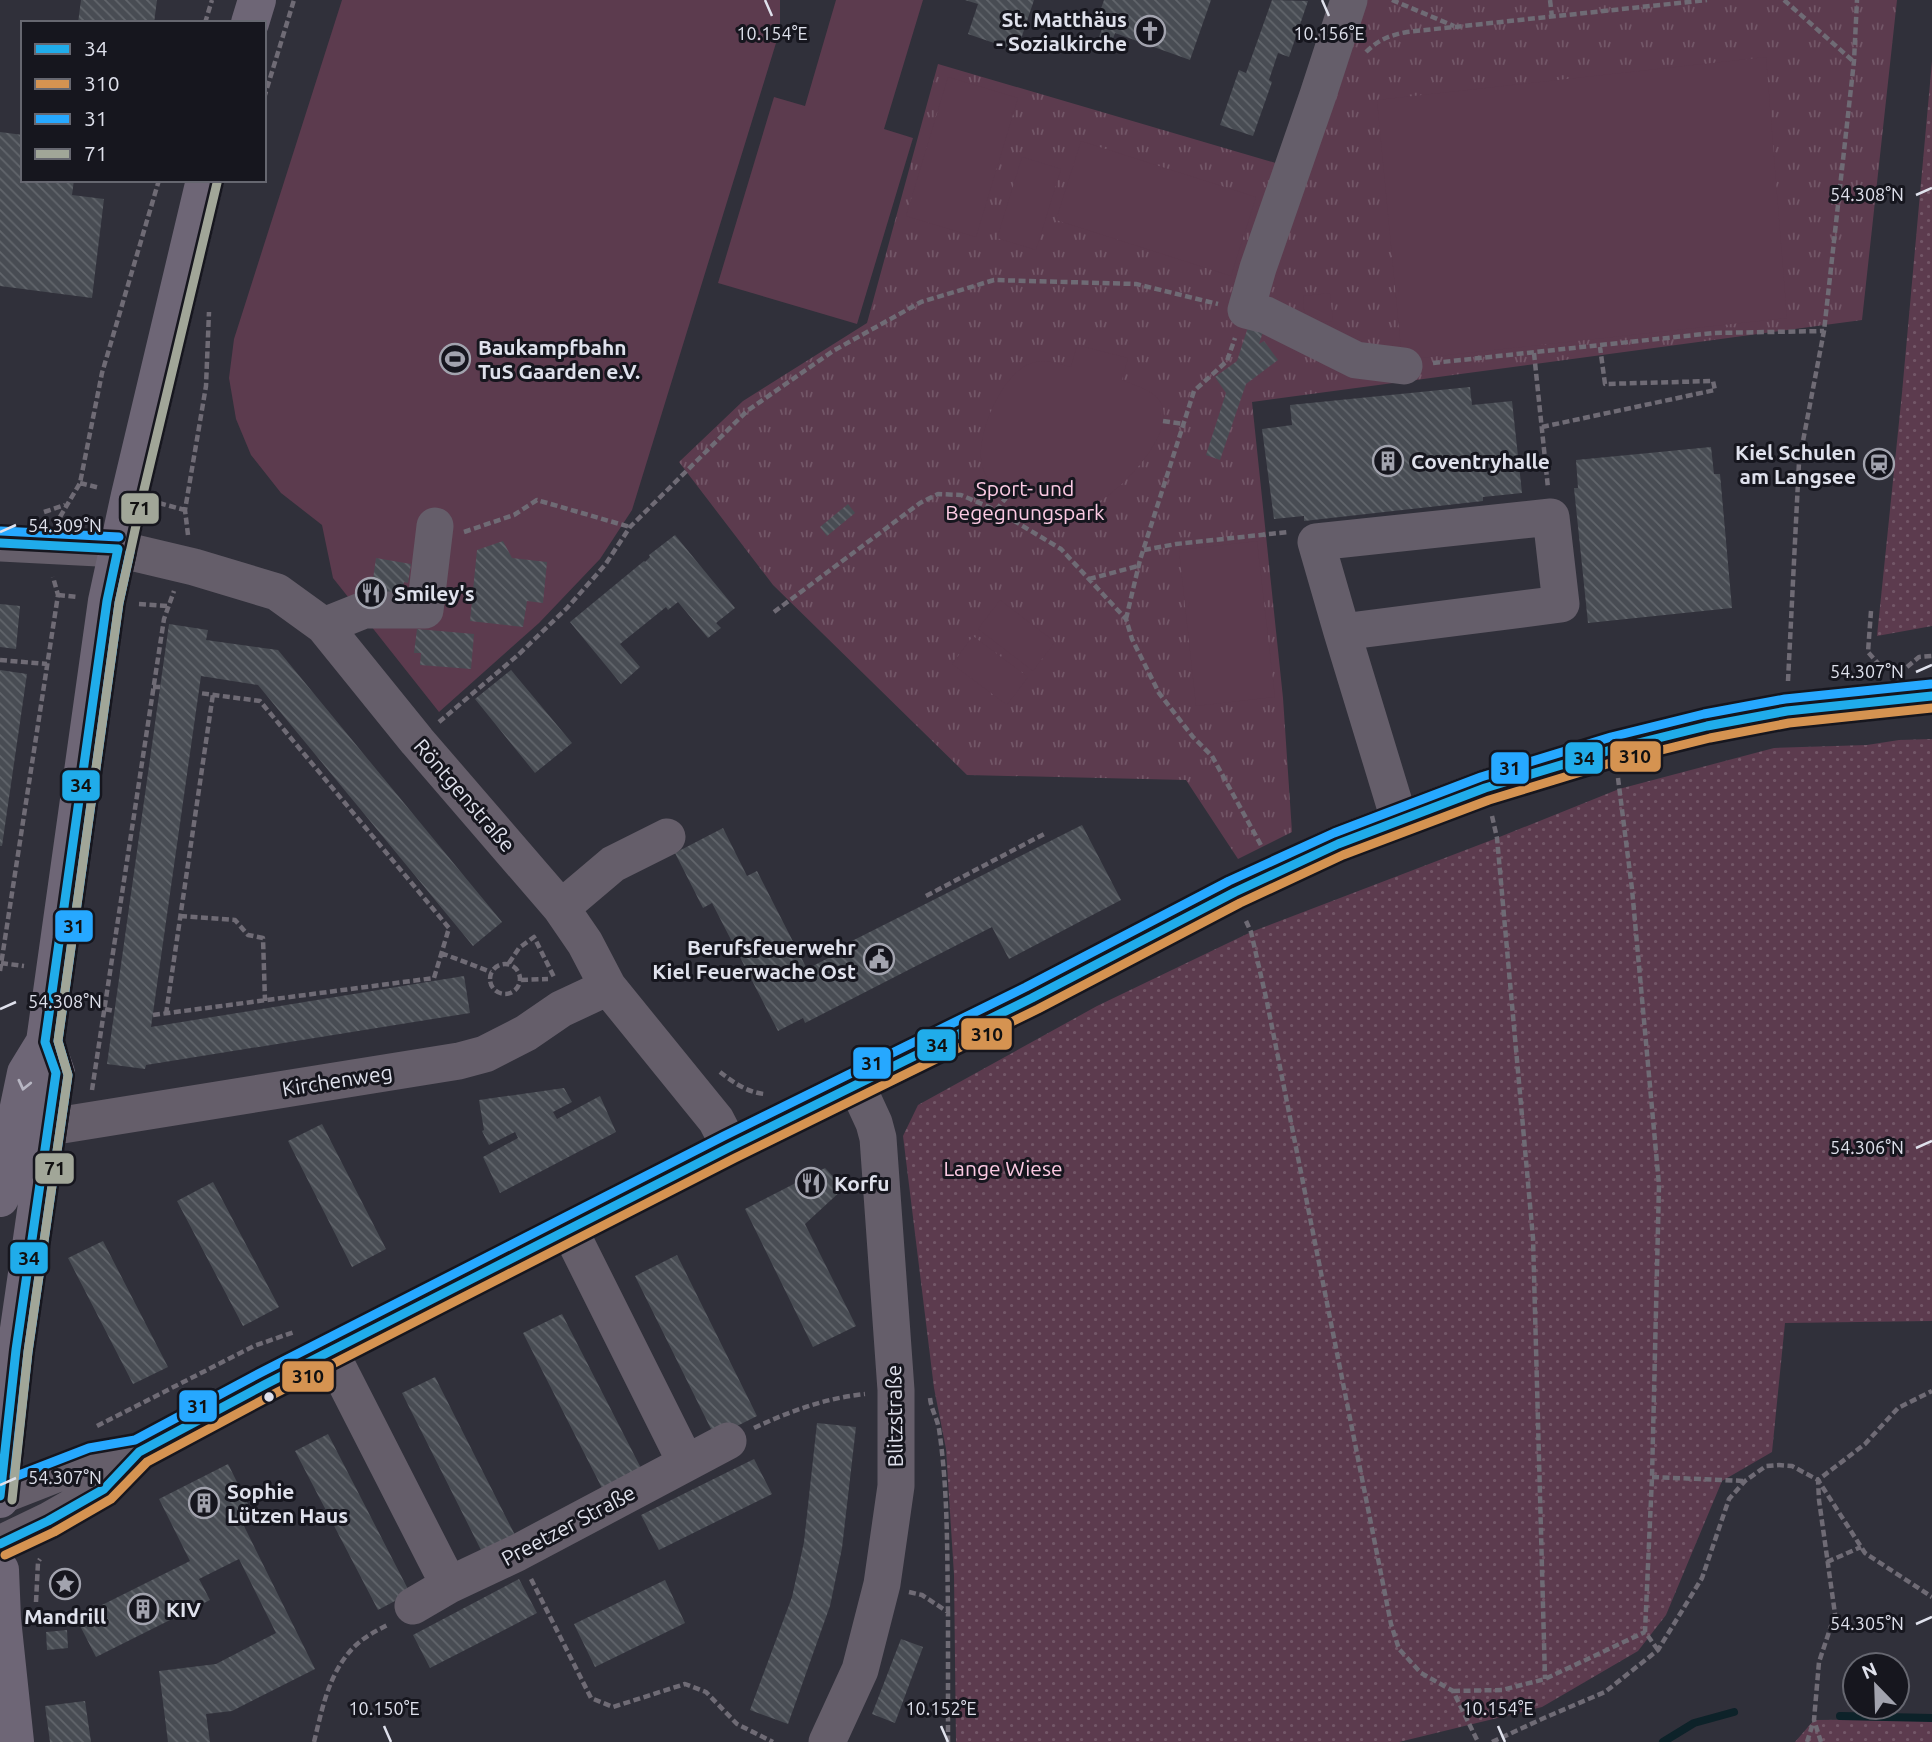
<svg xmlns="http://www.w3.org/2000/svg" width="1932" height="1742" font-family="Ubuntu,sans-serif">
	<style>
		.grass { fill: url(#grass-dots) }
		.park { fill: url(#park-tufts) }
		.pitch { fill: #5c3b4e }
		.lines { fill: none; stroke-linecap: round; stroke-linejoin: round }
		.stream { stroke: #0d2229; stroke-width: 8 }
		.building { fill: url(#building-back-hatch) }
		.path { stroke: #6f6b75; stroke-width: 4.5; stroke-dasharray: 7 3.5; stroke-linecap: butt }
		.minor { stroke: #655e6a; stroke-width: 37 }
		.major { stroke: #6e6676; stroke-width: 38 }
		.bus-1-casing { stroke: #16161e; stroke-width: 14 }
		.bus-2-casing { stroke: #16161e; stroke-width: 14 }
		.bus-3-casing { stroke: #16161e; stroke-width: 14 }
		.bus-4-casing { stroke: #16161e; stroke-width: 14 }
		.bus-1 { stroke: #20acea; stroke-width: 9 }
		.bus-2 { stroke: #d59351; stroke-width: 9 }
		.bus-3 { stroke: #26a8ff; stroke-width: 9 }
		.bus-4 { stroke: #a1a698; stroke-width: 9 }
		.oneway { stroke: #b7b6c3 }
		.ticks { fill: none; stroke: #dfe1ec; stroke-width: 2.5 }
		.bus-dot { fill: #dfe1ec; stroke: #16161e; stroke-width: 2.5 }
		.labels { text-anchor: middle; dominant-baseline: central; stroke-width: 6; stroke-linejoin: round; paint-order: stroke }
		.poi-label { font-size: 21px; font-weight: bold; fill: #dfe1ec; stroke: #16161e; text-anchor: start }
		.park-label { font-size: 21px; fill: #fccae3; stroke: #16161e }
		.street-label { font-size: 21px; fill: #dfe1ec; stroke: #16161e }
		.ticks-label { font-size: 18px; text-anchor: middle; fill: #dfe1ec; stroke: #16161e; stroke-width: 6; stroke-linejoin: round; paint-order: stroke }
		.line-badge { stroke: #16161e; stroke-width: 2.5 }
		.pale-badge-label { font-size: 19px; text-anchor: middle; font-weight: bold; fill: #111 }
	</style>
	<defs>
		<pattern id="grass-dots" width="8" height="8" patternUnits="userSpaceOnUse" patternTransform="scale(1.75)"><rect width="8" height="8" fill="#5c3b4e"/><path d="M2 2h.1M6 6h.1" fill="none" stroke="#735768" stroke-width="1.8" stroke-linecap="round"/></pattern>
		<pattern id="park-tufts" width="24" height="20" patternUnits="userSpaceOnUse" patternTransform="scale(1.75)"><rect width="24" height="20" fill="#5c3b4e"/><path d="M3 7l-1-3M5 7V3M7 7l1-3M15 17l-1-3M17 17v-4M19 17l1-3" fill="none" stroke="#735768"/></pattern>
		<pattern id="building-back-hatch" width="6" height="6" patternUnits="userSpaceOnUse" patternTransform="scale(1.75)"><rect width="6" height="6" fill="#484c53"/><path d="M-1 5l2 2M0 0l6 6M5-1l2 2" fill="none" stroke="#62666c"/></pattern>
	</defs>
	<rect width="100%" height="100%" fill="#30303a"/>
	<!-- grass -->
	<path class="grass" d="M1932 61V626L1877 636 1902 393Z
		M1932 739V1321L1785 1323 1772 1452 1722 1481 1666 1615 1638 1651 1542 1707 1399 1742H956L954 1575 946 1449 934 1388 903 1136 918 1105 1097 1006 1251 932 1497 838 1619 789 1774 748 1867 745 1899 740Z
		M1932 1719V1742H1795L1814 1720Z"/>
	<!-- park -->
	<path class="park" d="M1332 0H1897L1862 320 1252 402 1283 698 1292 832 1238 859 1186 780 967 775 773 585 679 462 743 401 867 323 938 64 1279 164Z"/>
	<!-- pitch -->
	<path class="pitch" d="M342 0H780V30L632 510 600 559 539 623 439 712 333 578 322 525 281 493 251 455 236 419 229 378 234 339Z
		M836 0H923L884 129 913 138 857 324 718 283 774 97 805 106Z
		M1766 57 1787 318 1402 360 1377 100Z
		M948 77 1018 98 976 237 906 216Z
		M1081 141 1256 197 1231 276 1056 220Z
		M1022 157 1061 169 1036 250 997 238Z
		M1330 293 1333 321 1305 323 1303 296Z
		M1077 345 1128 358 1122 380C1133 385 1151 389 1159 400 1181 428 1122 490 1098 502 1081 509 1042 516 1024 511 1015 508 1009 502 1003 496 993 487 985 478 982 465 975 437 1001 375 1029 364 1043 358 1057 363 1071 367Z
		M1257 541 1275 697 1196 706 1179 550Z
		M1000 600 1055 642 1033 671 978 629Z
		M973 636 1028 677 1007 705 952 664Z"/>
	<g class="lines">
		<!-- stream -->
		<path class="stream" d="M1840 1716 1932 1718
			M1663 1742 1694 1723 1734 1712"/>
	</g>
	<!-- building -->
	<path class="building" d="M81 0H157L154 23H78Z
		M965 0H1034L1017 51 968 34 978 4Z
		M1104 0H1211L1190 60 1115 33 1110 47 1097 42 1102 29 1095 26Z
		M1272 0 1308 1 1289 57 1278 53 1269 80 1272 82 1253 136 1220 125 1239 70 1246 73Z
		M0 132 23 135V180H74L72 195 104 199 92 298 0 286Z
		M1248 327 1263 332 1259 344 1264 341 1278 360 1246 384 1220 460 1206 455 1226 393 1215 377 1237 361Z
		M1470 387 1472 405 1512 401 1522 493 1483 497V501L1304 521V516L1274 519 1262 429 1292 425 1290 405Z
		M1711 447 1714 474H1720L1732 608 1588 623 1574 488H1578L1576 460Z
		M848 504 855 513 827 536 820 527Z
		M675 535 735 608 716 623 721 628 708 638 678 602 668 610 666 607 620 644 640 667 621 684 570 622 644 561 645 562 650 557 649 555Z
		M503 541 512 558 547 562 543 603 527 601 523 627 470 621 477 550Z
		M376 558 411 564 408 583 404 582 401 598 371 593Z
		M0 604 20 606 16 649 0 647Z
		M169 624 208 630 206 640 278 650 502 922 473 946 258 685 201 676 151 1027 464 976 470 1013 146 1065 145 1069 107 1064Z
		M417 629 474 634 471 669 420 665 421 653H414Z
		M0 670 27 674 2 846H0Z
		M511 670 572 743 535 773 475 699Z
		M1082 825 1121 900 1009 959 992 927 805 1023 803 1018 778 1031 712 903 703 908 675 853 723 828 747 876 757 871 807 969 846 949 844 945Z
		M564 1088 572 1102 553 1112 557 1119 600 1096 616 1132 500 1193 483 1157 518 1138 515 1132 489 1145 482 1131 484 1130 479 1100Z
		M322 1124 386 1249 352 1267 288 1141Z
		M825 1168 844 1188 805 1224 856 1326 813 1347 745 1209Z
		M213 1182 279 1307 243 1326 177 1201Z
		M103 1241 168 1367 133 1384 68 1258Z
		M677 1255 757 1416 715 1437 635 1276Z
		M562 1314 643 1472 604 1492 523 1333Z
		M435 1377 517 1539 484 1556 402 1393Z
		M817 1423 856 1427 842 1548 830 1606 788 1724 750 1710 792 1597 804 1542Z
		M328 1434 410 1593 378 1610 295 1451Z
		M754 1459 772 1494 659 1550 641 1515Z
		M228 1464 250 1508 242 1512 246 1520 242 1522 315 1669 232 1711 206 1714 210 1742H168L159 1671 216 1664 276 1633 239 1559 199 1579 210 1600 96 1657 76 1618 190 1561 159 1499Z
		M519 1579 537 1613 430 1668 413 1635Z
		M665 1580 685 1623 595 1667 574 1624Z
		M67 1630 68 1648 47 1650 46 1632Z
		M901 1639 923 1647 895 1723 872 1714Z
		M85 1701 91 1742H50L45 1706Z"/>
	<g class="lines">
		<!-- path -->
		<path class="path" d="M1392 0 1454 26
			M1550 0 1552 17
			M1784 0 1853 61
			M205 23 212 0
			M1366 52C1378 40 1390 35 1407 32L1707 0
			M264 98 294 0
			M1534 353 1548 488
			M1433 363 1713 333 1824 331
			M1163 421 1184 424
			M1542 427 1715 390 1713 381 1605 384 1600 347
			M80 483 100 488
			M159 503 185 510
			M996 510 1006 498
			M44 512 65 505
			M60 517 80 483 102 373 159 180
			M464 532 514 515 537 500 630 527
			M188 535 185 510 206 386 209 312
			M1144 550 1176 544 1288 532
			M1089 579 1138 566
			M58 595 78 597
			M139 604 168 606
			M1871 611 1868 652 1884 670
			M774 612 920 503 938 494 961 495 996 510 1061 549 1126 619 1132 639 1159 693 1193 737 1212 756 1262 847
			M1126 619 1140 560 1194 391 1227 361 1235 338
			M0 660 47 664
			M1907 667 1919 657 1932 656
			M1788 681 1799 462 1824 331 1854 61 1857 0
			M153 687H160
			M439 722 518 655 567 608 605 565 630 527 747 411 833 351 921 302 994 280 1136 284 1218 304
			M1618 778 1632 889 1659 1185 1652 1477 1645 1632 1658 1650
			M1492 816 1497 838 1533 1238 1545 1679
			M926 896 1046 833
			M180 916 235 920 248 935 263 938 265 1001
			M1246 921 1251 932 1267 1002 1391 1624 1399 1649 1421 1673 1453 1691 1478 1742
			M441 953 491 972
			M1 963 24 966
			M509 963 519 948 534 937 555 979
			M490 979a15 15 0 1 1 30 0a15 15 0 1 1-30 0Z
			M0 971 58 595 53 577
			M521 980 548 979
			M105 1009 114 1011
			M166 1014 213 694
			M153 1015 434 978 449 928 260 701 199 693
			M720 1072C734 1083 747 1092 764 1094
			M92 1090 164 619 174 591
			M930 1398C931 1409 937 1418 939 1429 948 1489 947 1551 948 1612
			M97 1426 254 1346 294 1332
			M754 1428C790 1411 826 1398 865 1394
			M1652 1477 1745 1481
			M1827 1562 1861 1547
			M531 1579 591 1698 613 1707 685 1684 706 1692 737 1724 773 1742
			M909 1592 922 1595 948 1612V1742
			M36 1602 38 1562 40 1559
			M1453 1691 1502 1690 1545 1679 1645 1632
			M314 1742C322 1710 328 1675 352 1649 362 1638 376 1631 389 1624
			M1492 1742 1544 1718 1605 1692 1658 1650 1702 1578 1729 1499 1745 1481 1766 1466 1779 1465 1792 1466 1818 1480 1865 1553 1932 1597
			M1807 1742 1813 1723
			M1821 1742 1814 1720 1819 1662 1835 1614 1819 1500 1818 1480 1865 1444 1898 1408 1932 1391"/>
		<!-- minor -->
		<path class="minor" d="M1349 0 1318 95 1258 268 1246 310 1266 315 1356 360 1404 366
			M0 543 118 549 194 567 277 592 324 626 417 741 561 908 585 943 608 987 716 1120 730 1147
			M324 626 364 610H425L435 526
			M1342 632 1561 604 1551 517 1316 542 1342 632 1399 819
			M561 908 613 864 667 837
			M50 1127 459 1061 485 1054 526 1033 561 1009 608 987
			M569 1229 686 1463
			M330 1352 449 1585
			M0 1496 92 1460 139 1452 266 1384 730 1147 1032 998 1235 892 1338 844 1485 788 1614 749 1707 726 1787 711 1932 696
			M0 1544 48 1521 104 1489 139 1452
			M413 1606 449 1585 517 1553 728 1441
			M827 1742 860 1670 882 1584 896 1486V1390L878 1138 874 1123 856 1084"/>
		<!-- major -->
		<path class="major" d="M250 23 257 0
			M0 1198 26 1073 45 1042 107 601 130 495 205 180
			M0 1499 16 1350 56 1073 45 1042
			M0 1570 2 1619 15 1742"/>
		<!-- bus-1 casing -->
		<g class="bus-1-casing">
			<path id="bus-1" d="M0 543 118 549
				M0 1496 16 1350 56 1073 45 1042 107 601 118 549
				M0 1544 48 1521 104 1489 139 1452 266 1384 730 1147 1032 998 1235 892 1338 844 1485 788 1614 749 1707 726 1787 711 1932 696"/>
		</g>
		<!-- bus-2 casing -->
		<g class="bus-2-casing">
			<path id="bus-2" d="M5 1555 54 1532 111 1499 147 1462 272 1395 735 1158 1038 1009 1240 903 1343 855 1489 800 1617 761 1710 738 1789 723 1932 708"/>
		</g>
		<!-- bus-3 casing -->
		<g class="bus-3-casing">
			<path id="bus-3" d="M1 531 119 537
				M130 552 119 603 58 1041 68 1075 28 1352 14 1477 89 1448 135 1440 260 1373 724 1136 1026 987 1229 881 1334 833 1481 777 1611 737 1704 714 1785 699 1931 684"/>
		</g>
		<!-- bus-4 casing -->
		<g class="bus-4-casing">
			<path id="bus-4" d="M12 1500 28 1352 68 1075 58 1041 119 603 142 498 217 183"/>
		</g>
		<!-- bus-1 -->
		<use href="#bus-1" class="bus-1"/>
		<!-- bus-2 -->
		<use href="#bus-2" class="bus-2"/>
		<!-- bus-3 -->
		<use href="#bus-3" class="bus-3"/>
		<!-- bus-4 -->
		<use href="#bus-4" class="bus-4"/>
	</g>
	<!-- one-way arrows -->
	<defs><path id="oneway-chevron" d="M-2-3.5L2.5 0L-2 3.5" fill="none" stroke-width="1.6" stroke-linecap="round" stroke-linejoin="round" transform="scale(1.75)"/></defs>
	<use class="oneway" href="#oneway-chevron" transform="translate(24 1085) rotate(103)"/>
	<!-- ticks -->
	<path class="ticks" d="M765 0 772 16M1322 0 1329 16M1916 195 1932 188M0 532 16 525M1916 672 1932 665M0 1009 16 1002M1916 1148 1932 1141M0 1485 16 1478M1916 1624 1932 1617M384 1726 391 1742M941 1726 948 1742M1498 1726 1505 1742"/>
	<!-- icons -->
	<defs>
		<g id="church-ring" transform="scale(1.575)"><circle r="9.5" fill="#16161e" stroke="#a2a3ae" stroke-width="1.5"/><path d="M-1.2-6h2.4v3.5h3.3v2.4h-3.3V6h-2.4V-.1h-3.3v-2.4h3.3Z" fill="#a2a3ae"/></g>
		<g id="stadium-ring" transform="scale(1.575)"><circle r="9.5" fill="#16161e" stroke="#a2a3ae" stroke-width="1.5"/><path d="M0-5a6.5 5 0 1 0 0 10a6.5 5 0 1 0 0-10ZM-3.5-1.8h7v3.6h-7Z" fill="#a2a3ae"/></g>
		<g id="building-ring" transform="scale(1.575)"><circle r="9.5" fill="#16161e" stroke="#a2a3ae" stroke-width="1.5"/><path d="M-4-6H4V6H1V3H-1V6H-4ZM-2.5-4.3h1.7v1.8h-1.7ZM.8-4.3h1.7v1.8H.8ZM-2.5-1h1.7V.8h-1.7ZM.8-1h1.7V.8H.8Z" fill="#a2a3ae"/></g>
		<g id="station-ring" transform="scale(1.575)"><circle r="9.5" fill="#16161e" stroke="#a2a3ae" stroke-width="1.5"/><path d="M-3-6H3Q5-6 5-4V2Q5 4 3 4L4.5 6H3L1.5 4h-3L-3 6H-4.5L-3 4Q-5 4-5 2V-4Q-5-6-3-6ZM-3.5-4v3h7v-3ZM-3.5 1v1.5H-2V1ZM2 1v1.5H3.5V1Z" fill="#a2a3ae"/></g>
		<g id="restaurant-ring" transform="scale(1.575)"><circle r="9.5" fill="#16161e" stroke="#a2a3ae" stroke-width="1.5"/><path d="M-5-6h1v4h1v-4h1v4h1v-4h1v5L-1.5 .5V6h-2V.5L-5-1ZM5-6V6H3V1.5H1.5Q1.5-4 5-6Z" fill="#a2a3ae"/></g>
		<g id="civic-ring" transform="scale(1.575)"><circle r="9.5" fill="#16161e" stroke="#a2a3ae" stroke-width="1.5"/><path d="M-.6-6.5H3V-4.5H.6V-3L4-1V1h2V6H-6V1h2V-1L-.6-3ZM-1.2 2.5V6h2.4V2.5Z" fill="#a2a3ae"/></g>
		<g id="sight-ring" transform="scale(1.575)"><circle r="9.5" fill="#16161e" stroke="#a2a3ae" stroke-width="1.5"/><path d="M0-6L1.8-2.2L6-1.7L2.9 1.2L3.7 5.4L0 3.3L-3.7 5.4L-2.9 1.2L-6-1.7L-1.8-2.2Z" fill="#a2a3ae"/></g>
	</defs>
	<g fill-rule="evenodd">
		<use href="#church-ring" x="1150" y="31"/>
		<use href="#stadium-ring" x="455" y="359"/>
		<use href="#building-ring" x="1388" y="461"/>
		<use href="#station-ring" x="1879" y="464"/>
		<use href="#restaurant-ring" x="371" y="593"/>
		<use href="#civic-ring" x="879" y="959"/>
		<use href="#restaurant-ring" x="811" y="1183"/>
		<use href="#building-ring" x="204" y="1503"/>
		<use href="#sight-ring" x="65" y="1584"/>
		<use href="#building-ring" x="143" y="1609"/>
	</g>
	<!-- markers -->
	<circle class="bus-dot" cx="269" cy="1397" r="6"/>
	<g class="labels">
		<!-- poi labels -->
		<g class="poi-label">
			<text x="1127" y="19" text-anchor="end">St. Matthäus<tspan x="1127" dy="24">- Sozialkirche</tspan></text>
			<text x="478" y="347">Baukampfbahn<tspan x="478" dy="24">TuS Gaarden e.V.</tspan></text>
			<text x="1856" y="452" text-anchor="end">Kiel Schulen<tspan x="1856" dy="24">am Langsee</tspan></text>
			<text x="1411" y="461">Coventryhalle</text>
			<text x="394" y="593">Smiley's</text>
			<text x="856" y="947" text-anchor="end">Berufsfeuerwehr<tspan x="856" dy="24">Kiel Feuerwache Ost</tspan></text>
			<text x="834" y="1183">Korfu</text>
			<text x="227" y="1491">Sophie<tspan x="227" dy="24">Lützen Haus</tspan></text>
			<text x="166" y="1609">KIV</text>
			<text x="65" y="1616" text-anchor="middle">Mandrill</text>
		</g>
		<!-- park labels -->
		<g class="park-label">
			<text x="1025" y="488">Sport- und<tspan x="1025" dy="24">Begegnungspark</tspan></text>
			<text x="1003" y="1168">Lange Wiese</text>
		</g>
		<!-- street labels -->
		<g class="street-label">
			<text transform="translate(465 795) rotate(49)">Röntgenstraße</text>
			<text transform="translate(337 1080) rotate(-9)">Kirchenweg</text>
			<text transform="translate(894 1416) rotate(-91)">Blitzstraße</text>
			<text transform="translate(568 1525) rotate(-28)">Preetzer Straße</text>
		</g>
	</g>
	<g class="ticks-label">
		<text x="772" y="40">10.154°E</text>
		<text x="1329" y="40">10.156°E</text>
		<text x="1867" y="201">54.308°N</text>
		<text x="65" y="532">54.309°N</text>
		<text x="1867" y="678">54.307°N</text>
		<text x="65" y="1008">54.308°N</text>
		<text x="1867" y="1154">54.306°N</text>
		<text x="65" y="1484">54.307°N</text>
		<text x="1867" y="1630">54.305°N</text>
		<text x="384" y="1715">10.150°E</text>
		<text x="941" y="1715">10.152°E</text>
		<text x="1498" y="1715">10.154°E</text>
	</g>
	<g class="line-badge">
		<rect x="120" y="492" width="40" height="33" rx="7" fill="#a1a698"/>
		<rect x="1609" y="740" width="53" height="33" rx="7" fill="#d59351"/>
		<rect x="1564" y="741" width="40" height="34" rx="7" fill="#20acea"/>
		<rect x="1490" y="751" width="40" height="34" rx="7" fill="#26a8ff"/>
		<rect x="61" y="769" width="40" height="33" rx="7" fill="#20acea"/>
		<rect x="54" y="909" width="40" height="34" rx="7" fill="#26a8ff"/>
		<rect x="960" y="1017" width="53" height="34" rx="7" fill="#d59351"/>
		<rect x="916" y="1028" width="41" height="34" rx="7" fill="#20acea"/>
		<rect x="852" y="1046" width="40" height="34" rx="7" fill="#26a8ff"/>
		<rect x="34" y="1152" width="41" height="33" rx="7" fill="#a1a698"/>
		<rect x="9" y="1241" width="40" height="34" rx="7" fill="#20acea"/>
		<rect x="281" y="1360" width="54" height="33" rx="7" fill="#d59351"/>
		<rect x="178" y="1389" width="40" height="34" rx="7" fill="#26a8ff"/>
	</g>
	<g class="pale-badge-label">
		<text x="140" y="515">71</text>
		<text x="1635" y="763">310</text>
		<text x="1584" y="765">34</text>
		<text x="1510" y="775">31</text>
		<text x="81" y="792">34</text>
		<text x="74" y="933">31</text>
		<text x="987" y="1041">310</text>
		<text x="937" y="1052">34</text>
		<text x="872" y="1070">31</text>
		<text x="55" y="1175">71</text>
		<text x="29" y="1265">34</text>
		<text x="308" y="1383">310</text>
		<text x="198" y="1413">31</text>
	</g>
	<!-- legend -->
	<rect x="21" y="21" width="245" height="161" fill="#16161e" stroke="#666770" stroke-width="2"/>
	<rect x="35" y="44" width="35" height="10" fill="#20acea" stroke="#666770" stroke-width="2"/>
	<text x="84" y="56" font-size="21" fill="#dfe1ec">34</text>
	<rect x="35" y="79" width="35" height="10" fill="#d59351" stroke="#666770" stroke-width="2"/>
	<text x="84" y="91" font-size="21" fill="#dfe1ec">310</text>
	<rect x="35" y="114" width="35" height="10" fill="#26a8ff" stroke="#666770" stroke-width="2"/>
	<text x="84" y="126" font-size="21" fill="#dfe1ec">31</text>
	<rect x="35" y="149" width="35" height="10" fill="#a1a698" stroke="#666770" stroke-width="2"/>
	<text x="84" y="161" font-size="21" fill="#dfe1ec">71</text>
	<!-- north arrow -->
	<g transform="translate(1876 1686) rotate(337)"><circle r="33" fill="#16161e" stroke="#666770" stroke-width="2"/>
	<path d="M0-5L12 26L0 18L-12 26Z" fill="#a2a3ae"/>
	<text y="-10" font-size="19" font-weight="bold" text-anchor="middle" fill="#dfe1ec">N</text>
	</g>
</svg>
